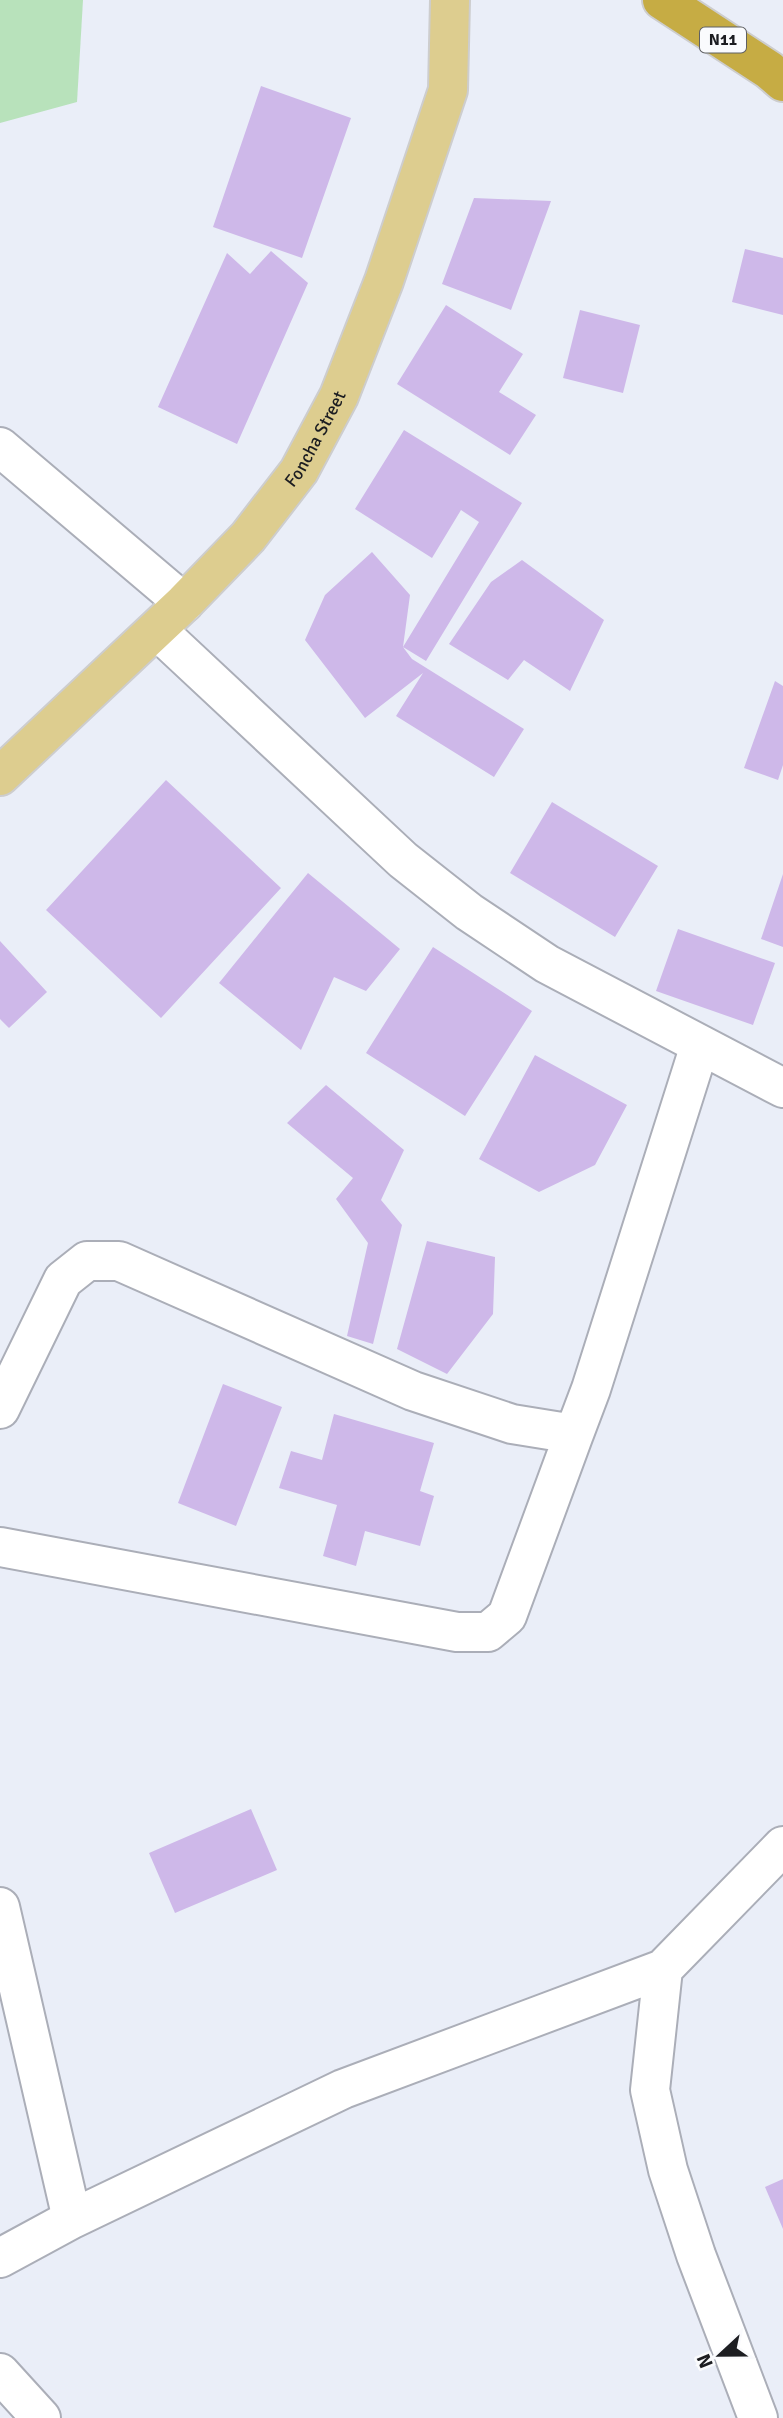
<svg xmlns="http://www.w3.org/2000/svg" width="783" height="2418" font-family="Signika,sans-serif">
	<style>
		.green { fill: #b8e2bb }
		.building { fill: #ceb8e9 }
		.lines { fill: none; stroke-linecap: round; stroke-linejoin: round }
		.minor-casing { stroke: #abaeb8; stroke-width: 42 }
		.major-casing { stroke: #cdcdce; stroke-width: 42 }
		.highway-casing { stroke: #cdcdce; stroke-width: 42 }
		.minor { stroke: #fff; stroke-width: 38 }
		.major { stroke: #ddcd8f; stroke-width: 38 }
		.highway { stroke: #c6ac44; stroke-width: 38 }
		.labels { text-anchor: middle; dominant-baseline: central; stroke-width: 6; stroke-linejoin: round; paint-order: stroke }
		.shield { fill: #fafbfd; stroke: #5f6063; stroke-width: 2 }
		.shield-label { font-size: 16px; font-weight: bold; fill: #1c1d21 }
		.street-label { font-size: 18px; fill: #1c1d21; stroke: #fafbfd }
	</style>
	<rect width="100%" height="100%" fill="#eaeef8"/>
	<!-- green -->
	<path class="green" d="M0 0H83L77 102 0 123Z"/>
	<!-- building -->
	<path class="building" d="M261 86 351 118 302 258 213 227Z
		M474 198 551 201 511 310 442 284Z
		M745 249 783 258V315L732 302Z
		M271 251 308 283 237 444 158 407 227 253 250 274Z
		M446 305 523 354 499 392 536 415 510 455 397 384Z
		M580 310 640 325 623 393 563 378Z
		M404 430 522 503 426 661 403 647 479 522 461 510 432 558 355 509Z
		M372 552 410 595 403 647 412 659 524 729 494 777 396 716 423 673 365 718 305 640 325 595Z
		M522 560 604 620 570 691 524 660 508 680 449 644 491 582Z
		M775 681 783 686V765L778 780 744 768Z
		M166 780 281 888 161 1018 46 910Z
		M552 802 658 866 615 937 510 873Z
		M308 873 400 949 366 991 334 977 301 1050 219 983Z
		M783 874V947L761 939Z
		M678 929 775 963 753 1025 656 991Z
		M0 941 47 992 9 1028 0 1019Z
		M433 947 532 1011 465 1116 366 1053Z
		M535 1055 627 1105 595 1165 539 1192 479 1159Z
		M326 1085 404 1150 381 1200 402 1225 373 1344 347 1336 368 1243 336 1199 353 1178 287 1123Z
		M427 1241 495 1257 493 1314 447 1374 397 1349Z
		M223 1384 282 1407 236 1526 178 1503Z
		M334 1414 434 1443 420 1491 434 1496 420 1546 365 1531 356 1566 323 1556 337 1505 279 1488 291 1451 322 1460Z
		M251 1809 277 1870 175 1913 149 1853Z
		M783 2179V2229L765 2187Z"/>
	<g class="lines">
		<!-- minor casing -->
		<g class="minor-casing">
			<path id="minor" d="M0 447 184 603
				M157 630 403 860 469 912 547 964 783 1088
				M0 1409 63 1280 87 1261H119L413 1391 512 1424 574 1434 591 1389 700 1045
				M0 1547 457 1632H488L507 1616 574 1434
				M0 1907 72 2219
				M0 2258 72 2219 343 2089 663 1969
				M0 2373 41 2418
				M758 2418 696 2255 668 2170 650 2090 663 1969 783 1846"/>
		</g>
		<!-- major casing -->
		<g class="major-casing">
			<g id="major">
				<path id="s1" d="M0 776 184 603 248 537 299 471 339 396 384 281 448 90 450 0"/>
			</g>
		</g>
		<!-- highway casing -->
		<g class="highway-casing">
			<path id="highway" d="M662 0 769 70 783 82"/>
		</g>
		<!-- minor -->
		<use href="#minor" class="minor"/>
		<!-- major -->
		<use href="#major" class="major"/>
		<!-- highway -->
		<use href="#highway" class="highway"/>
	</g>
	<g class="labels">
		<!-- shield labels -->
		<rect class="shield" x="700" y="27.5" width="46" height="25" rx="5"/>
		<g class="shield-label">
			<text x="723" y="40">N11</text>
		</g>
		<!-- street labels -->
		<g class="street-label">
			<text stroke="none"><textPath href="#s1" startOffset="464">Foncha Street</textPath></text>
		</g>
	</g>
	<!-- north arrow -->
	<g transform="translate(720 2355) rotate(248)" stroke="#fafbfd" stroke-width="5" paint-order="stroke">
	<path d="M0-5L12 26L0 18L-12 26Z" fill="#1c1d21"/>
	<text y="-10" font-size="19" font-weight="bold" text-anchor="middle" fill="#1c1d21">N</text>
	</g>
</svg>
